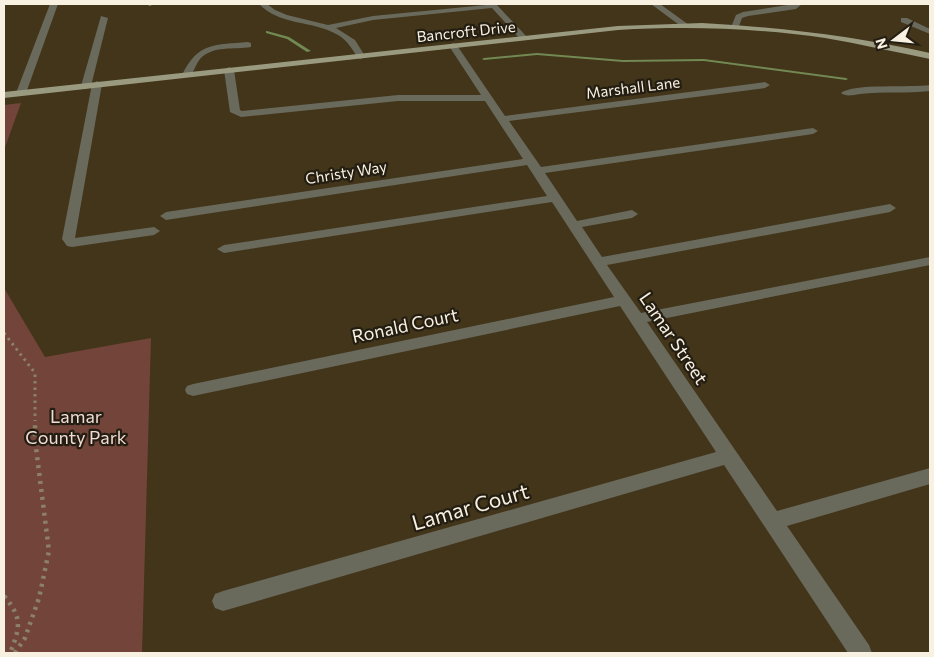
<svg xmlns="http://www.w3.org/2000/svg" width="934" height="657" font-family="Commissioner,sans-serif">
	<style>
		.green { fill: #734439 }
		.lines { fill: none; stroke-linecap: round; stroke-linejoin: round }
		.stream { fill: #728953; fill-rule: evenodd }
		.path-far1 { stroke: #8b806a; stroke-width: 3; stroke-dasharray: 2.5 4; stroke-linecap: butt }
		.path { stroke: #8b806a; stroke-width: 4.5; stroke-dasharray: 3 5; stroke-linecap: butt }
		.minor { fill: #69695c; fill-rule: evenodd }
		.major { fill: #9a9a80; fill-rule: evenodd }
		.labels { text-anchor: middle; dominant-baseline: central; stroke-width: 4.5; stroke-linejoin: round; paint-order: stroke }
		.far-street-label { font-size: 15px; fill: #f8f0e0; stroke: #231d12 }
		.street-label { font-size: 18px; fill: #f8f0e0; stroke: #231d12 }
		.park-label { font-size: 18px; fill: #f2dbd5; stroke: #231d12 }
		.near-street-label { font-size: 21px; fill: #f8f0e0; stroke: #231d12 }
	</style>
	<rect width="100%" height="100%" fill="#42351a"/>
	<!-- green -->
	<path class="green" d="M21 103 4 150V105Z
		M4 288 45 357 151 338 142 653H4Z"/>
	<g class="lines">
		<!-- stream -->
		<path class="stream" d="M145 4H150L152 5 150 6Z
			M267 31 289 37 311 51 307 52 287 39 266 33V31Z
			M537 53 623 60 704 59 846 78 848 79 846 80 704 61 623 62 537 55 484 60 482 59 484 58Z"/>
		<!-- path-far1 -->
		<path class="path-far1" d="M4 333 35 373V421"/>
		<!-- path -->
		<path class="path" d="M4 596C23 618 20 628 10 653
			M15 653 25 638 39 598 49 551 35 440V420"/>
		<!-- minor -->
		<path class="minor" d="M50 4H58L26 93 24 95H18L16 93Z
			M259 4H267L275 10 287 15 328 25 373 16 496 4 528 38 521 40 492 8 373 20 336 28 355 40 365 56 361 59 358 58C352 49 347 40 338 35 313 20 280 26 259 4Z
			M651 4H660L689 25 682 27Z
			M794 4H802L796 9 748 16 742 18 738 29 731 27 736 15 743 12Z
			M101 16 108 18 91 86 86 89 81 86Z
			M901 18H907L930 29V34L901 22Z
			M248 42 251 43V47C234 50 213 45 200 59 196 64 194 71 190 77H184L182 75C198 42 215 45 248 42Z
			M453 43 456 44 505 116 765 82 770 85 765 88 509 121 541 167 813 128 818 131 813 134 545 173 577 221 632 210 638 214 632 218 582 227 602 257 890 204 896 208 890 212 607 265 641 313 930 257V265L647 322 777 511 930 468V484L787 526 869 645 872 653H848L724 465 223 611 215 608 212 601 215 594 223 591 716 452 620 306 193 396 187 394 185 390 187 386 193 384 614 297 552 202 224 253 217 249 224 245 547 196 527 165 166 220 160 216 166 212 523 159 485 101H398L241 117 230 112 224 70 229 67 234 70 240 110 242 111 398 95H481L449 46Z
			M97 81 102 84 75 238 154 227 160 231 154 235 72 247 67 246 62 239 92 84Z
			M930 85V91C907 94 883 91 860 94 853 95 846 97 841 93 853 83 911 88 930 85Z"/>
		<!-- major -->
		<path class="major" d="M702 23C779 27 855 36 930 53V59C895 52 860 44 825 38 756 28 687 26 618 30L4 98V92L618 26Z"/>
	</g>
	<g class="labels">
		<!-- far-street labels -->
		<g class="far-street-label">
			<text transform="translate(466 31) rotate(-6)">Bancroft Drive</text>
			<text transform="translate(633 87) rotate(-7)">Marshall Lane</text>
			<text transform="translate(346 172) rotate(-9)">Christy Way</text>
		</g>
		<!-- street labels -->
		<g class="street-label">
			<text transform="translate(405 325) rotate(-12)">Ronald Court</text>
			<text transform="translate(674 338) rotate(56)">Lamar Street</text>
		</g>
		<!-- park labels -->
		<g class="park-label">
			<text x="76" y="416">Lamar<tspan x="76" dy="21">County Park</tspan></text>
		</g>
		<!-- near-street labels -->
		<g class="near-street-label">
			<text transform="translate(470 506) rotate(-16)">Lamar Court</text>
		</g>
	</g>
	<!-- border -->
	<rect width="934" height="657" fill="none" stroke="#f8f0e0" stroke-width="10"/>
	<!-- north arrow -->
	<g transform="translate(894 40) rotate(254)" stroke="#231d12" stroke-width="4" paint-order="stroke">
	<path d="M0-4L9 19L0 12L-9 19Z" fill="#f8f0e0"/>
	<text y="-8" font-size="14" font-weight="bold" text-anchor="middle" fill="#f8f0e0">N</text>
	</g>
</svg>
